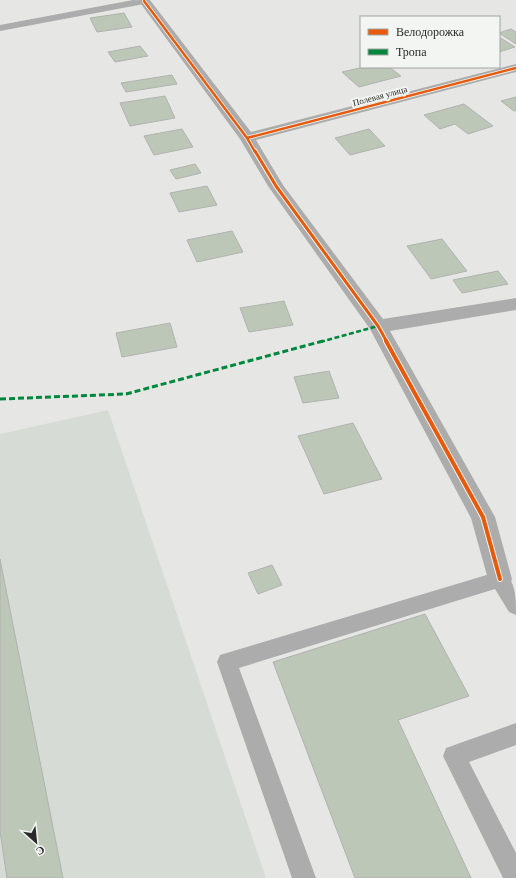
<svg xmlns="http://www.w3.org/2000/svg" width="516" height="878" font-family="Georgia,serif">
	<style>
		.built { fill: #d7dbd5 }
		.building { fill: #bcc7b7; stroke: #b1b2b0 }
		.lines { fill: none; stroke-linecap: round; stroke-linejoin: round }
		.service { fill: #abacab; fill-rule: evenodd }
		.minor { fill: #abacab; fill-rule: evenodd }
		.quiet-far1 { stroke: #00873e; stroke-width: 2.5; stroke-dasharray: 5 2.5; stroke-linecap: butt }
		.quiet { stroke: #00873e; stroke-width: 3; stroke-dasharray: 6 3; stroke-linecap: butt }
		.cycleway-far2-casing { stroke: #f2f5f1; stroke-width: 4 }
		.cycleway-far1-casing { stroke: #f2f5f1; stroke-width: 5 }
		.cycleway-casing { stroke: #f2f5f1; stroke-width: 6 }
		.cycleway-far2 { stroke: #e8590c; stroke-width: 2.5 }
		.cycleway-far1 { stroke: #e8590c; stroke-width: 3 }
		.cycleway { stroke: #e8590c; stroke-width: 4 }
		.labels { text-anchor: middle; dominant-baseline: central; stroke-width: 4; stroke-linejoin: round; paint-order: stroke }
		.far-street-label { font-size: 9px; fill: #292a29; stroke: #f2f5f1 }
	</style>
	<rect width="100%" height="100%" fill="#e6e7e5"/>
	<!-- built -->
	<path class="built" d="M108 410 266 878H0V434Z"/>
	<!-- building -->
	<path class="building" d="M124 13 132 27 97 32 90 18Z
		M511 29 516 32V44L499 33Z
		M499 37 515 47 499 52Z
		M140 46 148 56 115 62 108 52Z
		M364 67H389L401 76 359 87 342 72Z
		M172 75 177 84 126 92 121 83Z
		M165 96 175 118 130 126 120 103Z
		M516 97V110L514 111 501 101Z
		M464 104 493 126 468 134 455 124 440 129 424 115Z
		M182 129 193 147 154 155 144 136Z
		M369 129 385 146 350 155 335 138Z
		M195 164 201 173 176 179 170 170Z
		M207 186 217 205 179 212 170 193Z
		M232 231 243 252 197 262 187 240Z
		M442 239 467 271 431 279 407 246Z
		M498 271 508 284 462 293 453 280Z
		M284 301 293 325 249 332 240 308Z
		M170 323 177 347 122 357 116 333Z
		M329 371 339 398 303 403 294 377Z
		M353 423 382 479 324 494 298 436Z
		M0 559 63 878H7L0 831Z
		M272 565 282 585 258 594 248 573Z
		M425 614 469 696 398 720 471 878H355L273 662Z"/>
	<g class="lines">
		<!-- service -->
		<path class="service" d="M133 0 149 1 144 4 0 31V25Z
			M500 571C516 577 516 598 516 615L509 612 495 589 239 668 316 878H292L217 662 220 655Z
			M516 723V745L469 762 516 853V878H503L443 756 446 748Z"/>
		<!-- minor -->
		<path class="minor" d="M138 0H150L251 132 516 64V72L256 140 283 185 383 319 516 298V310L390 331 495 517 512 579 509 587 500 590 491 587 488 579 471 518 370 329 268 186 240 139Z"/>
		<!-- quiet-far1 -->
		<path class="quiet-far1" d="M320 342 378 326"/>
		<!-- quiet -->
		<path class="quiet" d="M0 399 126 394 323 341"/>
		<!-- cycleway-far2 casing -->
		<g class="cycleway-far2-casing">
			<path id="cycleway-far2" d="M144 1 247 138 255 152
				M247 138 516 68"/>
		</g>
		<!-- cycleway-far1 casing -->
		<g class="cycleway-far1-casing">
			<path id="cycleway-far1" d="M255 151 276 186 378 326 387 342"/>
		</g>
		<!-- cycleway casing -->
		<g class="cycleway-casing">
			<path id="cycleway" d="M386 341 483 517 500 579"/>
		</g>
		<!-- cycleway-far2 -->
		<use href="#cycleway-far2" class="cycleway-far2"/>
		<!-- cycleway-far1 -->
		<use href="#cycleway-far1" class="cycleway-far1"/>
		<!-- cycleway -->
		<use href="#cycleway" class="cycleway"/>
	</g>
	<g class="labels">
		<!-- far-street labels -->
		<g class="far-street-label">
			<text transform="translate(380 96) rotate(-15)">Полевая улица</text>
		</g>
	</g>
	<!-- legend -->
	<rect x="360" y="16" width="140" height="52" fill="#f2f5f1" stroke="#a2a4a1"/>
	<rect x="368" y="29" width="20" height="6" fill="#e8590c" stroke="#a2a4a1"/>
	<text x="396" y="36" font-size="12" fill="#292a29">Велодорожка</text>
	<rect x="368" y="49" width="20" height="6" fill="#00873e" stroke="#a2a4a1"/>
	<text x="396" y="56" font-size="12" fill="#292a29">Тропа</text>
	<!-- north arrow -->
	<g transform="translate(36 842) rotate(153)" stroke="#f2f5f1" stroke-width="3" paint-order="stroke">
	<path d="M0-3L7 15L0 10L-7 15Z" fill="#292a29"/>
	<text y="-6" font-size="11" font-weight="bold" text-anchor="middle" fill="#292a29">С</text>
	</g>
</svg>
